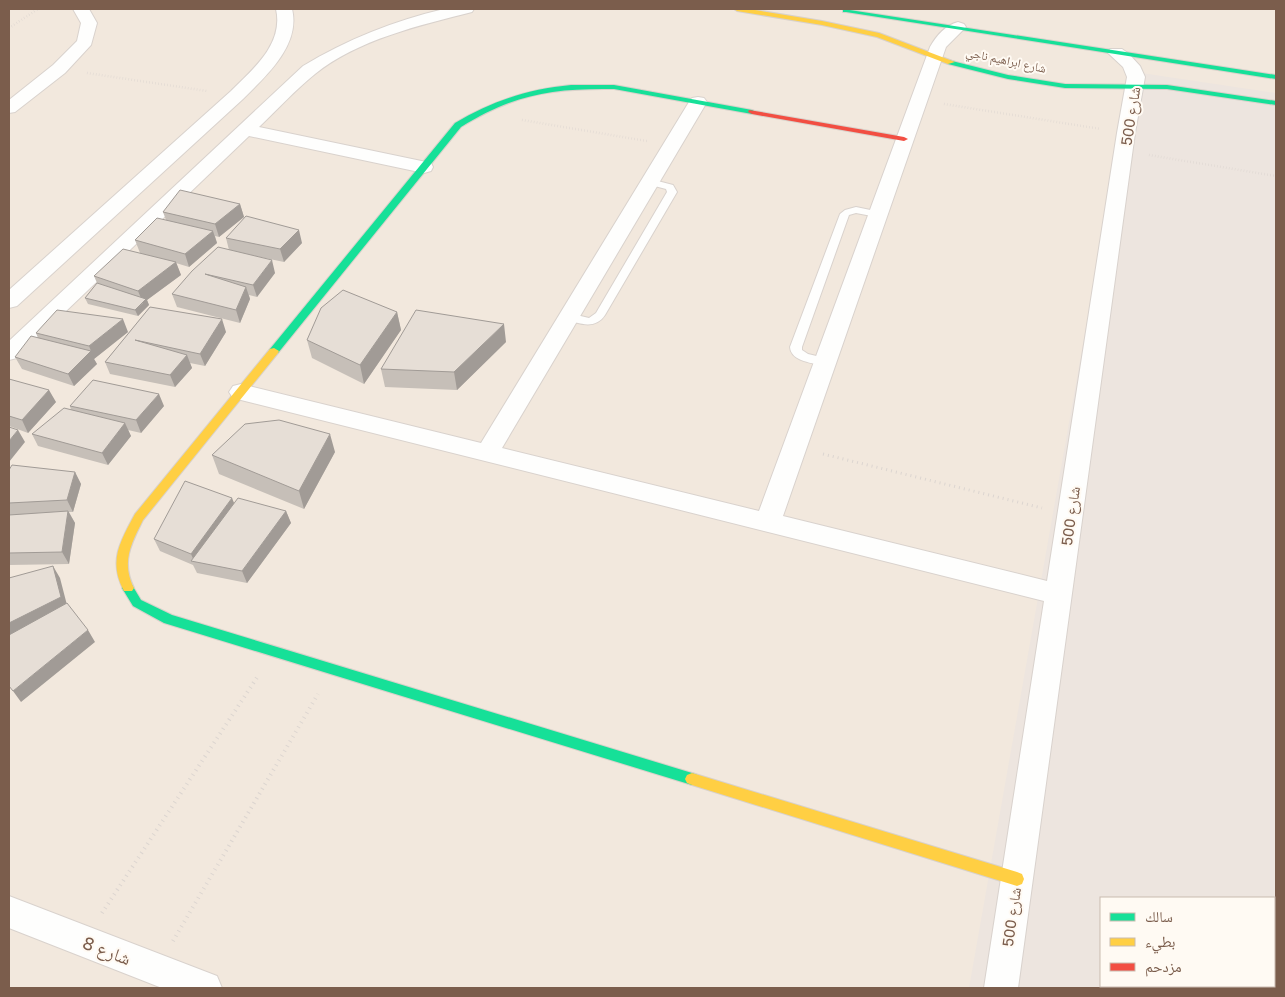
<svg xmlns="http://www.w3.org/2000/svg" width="1285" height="997" font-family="'Golos Text','Noto Naskh Arabic',sans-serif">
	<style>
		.residential { fill: #f2e8dd; fill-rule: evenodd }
		.industrial { fill: #ede5df; fill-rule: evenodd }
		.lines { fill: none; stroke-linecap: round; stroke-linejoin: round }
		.lane-casing { stroke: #d9d2cd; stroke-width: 2 }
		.street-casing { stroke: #d9d2cd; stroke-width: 2 }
		.fast-casing { stroke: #d8d1ca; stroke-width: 2 }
		.slow-casing { stroke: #d8d1ca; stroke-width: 2 }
		.jam-casing { stroke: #d8d1ca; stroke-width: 2 }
		.path-far2 { stroke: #dcd5d0; stroke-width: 2.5; stroke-dasharray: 0.5 2.5; stroke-linecap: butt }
		.path-far1 { stroke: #dcd5d0; stroke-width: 3; stroke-dasharray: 1 4; stroke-linecap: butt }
		.path { stroke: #dcd5d0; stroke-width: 4; stroke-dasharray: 1 4.5; stroke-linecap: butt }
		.lane { fill: #fefefd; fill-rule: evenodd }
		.street { fill: #fefefd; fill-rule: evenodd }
		.fast { fill: #16e098; fill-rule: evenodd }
		.slow { fill: #ffcf43; fill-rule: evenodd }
		.jam { fill: #f24e42; fill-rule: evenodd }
		.wall { fill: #c6bfb8 }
		.shaded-wall { fill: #a19b96 }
		.building { fill: #e6ded6; stroke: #a19b96 }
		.labels { text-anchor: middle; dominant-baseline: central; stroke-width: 4; stroke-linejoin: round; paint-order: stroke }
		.far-street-label { font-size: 12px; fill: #7b5d4c; stroke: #fffaf3 }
		.street-label { font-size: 15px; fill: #7b5d4c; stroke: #fffaf3 }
		.near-street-label { font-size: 18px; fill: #7b5d4c; stroke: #fffaf3 }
	</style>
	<rect width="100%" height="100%" fill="#f9f5ef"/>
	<!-- residential -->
	<path class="residential" d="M9 9H1276V988H9ZM1101 898H1274V986H1101Z"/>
	<!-- industrial -->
	<path class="industrial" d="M1128 71 1276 93V988H969L1113 174ZM1101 898H1274V986H1101Z"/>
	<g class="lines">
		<!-- lane casing -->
		<g class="lane-casing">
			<path id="lane" d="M650 179 673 185 677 192 605 315C595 330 579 324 564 318L563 316 564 314 568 313 589 318 596 313 667 192 666 189 647 184 645 182Z
				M856 207 880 212 882 214 877 217 856 213 849 215 802 347V350L808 354 829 359 831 362 825 366C814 363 791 362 790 347L840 214 845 210Z"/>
		</g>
		<!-- street casing -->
		<g class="street-casing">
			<path id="street" d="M73 9H89L97 23 91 45 65 73 15 112 9 113V100L53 65 77 41 81 23Z
				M276 9H292C301 45 266 76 243 99L17 306 9 308V290L231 91C253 69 284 44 276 9Z
				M444 9H474L472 12C420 25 357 40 315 74 295 90 277 110 259 127L431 163 433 167 431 171 424 173 249 136 17 358 9 360V341L303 66C348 39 393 21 444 9Z
				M958 22 964 24 966 27 946 47 783 516 1047 581 1117 133 1127 77 1123 67 1108 53 1110 49H1122L1129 54 1140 66 1145 77 1135 133 1018 988H984L1044 601 241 400 233 398 229 392 233 386 241 384 481 443 689 102 692 98 698 97 704 98 707 102 502 448 759 511 930 47C936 36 946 25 958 22Z
				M9 896 217 976 222 988H162L9 928Z"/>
		</g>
		<!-- fast casing -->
		<g class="fast-casing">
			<path id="fast" d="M843 9 1276 75V79L846 12H843Z
				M948 60 1008 75 1065 84 1167 85 1276 101V105L1167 89 1065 88 1008 79 948 64Z
				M571 85H614L752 110 756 112 752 114 614 89C553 88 514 94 461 127L278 353H270L269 351 270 349 455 123C492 101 528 89 571 85Z
				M128 583 132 585 141 600 172 615 692 773 697 775 699 779 697 783 692 785 164 623 133 606 122 588 124 585Z"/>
		</g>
		<!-- slow casing -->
		<g class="slow-casing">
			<path id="slow" d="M734 9H749L822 21 879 33 955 62 948 64 877 37 822 25 737 11Z
				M274 348 279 351 278 353 143 520C131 544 121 562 134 588L132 591H124C108 561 120 542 135 514L270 349Z
				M692 773 1017 872 1022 874 1024 879 1022 884 1017 886 692 785 687 783 685 779 687 775Z"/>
		</g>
		<!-- jam casing -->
		<g class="jam-casing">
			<path id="jam" d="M749 110 904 137 908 139 904 141 752 114 748 112Z"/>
		</g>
		<!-- path-far2 -->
		<path class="path-far2" d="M9 28 38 9
			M87 73 207 91
			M944 104 1101 129
			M522 120 647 141
			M1149 155 1276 176"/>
		<!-- path-far1 -->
		<path class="path-far1" d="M823 454 1042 508"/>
		<!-- path -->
		<path class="path" d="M102 913 258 676
			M173 941 318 694"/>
		<!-- lane -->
		<use href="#lane" class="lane"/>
		<!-- street -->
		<use href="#street" class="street"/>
		<!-- fast -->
		<use href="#fast" class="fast"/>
		<!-- slow -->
		<use href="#slow" class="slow"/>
		<!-- jam -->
		<use href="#jam" class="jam"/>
	</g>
	<!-- wall -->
	<path class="wall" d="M240 204 244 217 219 237 215 236 217 243 189 267 176 263 181 275 147 300 149 305 138 316 88 304 85 298 97 283 94 276 140 253 135 240 166 220 163 212Z
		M226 238 302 243 284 262 246 254 275 273 257 297 249 295 250 299 240 323 177 307 172 294 229 250Z
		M150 307 226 332 205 366 190 363 192 368 175 387 110 374 105 362Z
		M397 312 401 330 364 384 312 358 307 340Z
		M128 332 94 359 97 364 74 386 22 369 15 357 38 338 36 333Z
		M506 342 457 390 385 387 381 369Z
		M9 379 56 402 28 433 9 426Z
		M70 406H164L141 433 128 430 131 436 108 465 38 446 32 434 71 410Z
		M335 452 304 509 219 474 212 455Z
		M9 470 75 472 81 484 73 512H69L75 523 69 564 9 565Z
		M234 503 286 511 291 523 247 583 197 573 193 565 160 551 154 539Z"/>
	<!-- shaded-wall -->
	<path class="shaded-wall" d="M240 204 244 217 219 237 215 224Z
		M299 230 302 243 284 262 280 249Z
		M213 231 217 243 189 267 185 254Z
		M272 260 275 273 257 297 253 285Z
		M176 262 181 275 147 300 149 305 138 316 135 310 143 303 138 291Z
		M246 287 250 299 240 323 236 310Z
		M397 312 401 330 364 384 360 365Z
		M123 319 128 332 94 359 97 364 74 386 68 374 91 351 89 346Z
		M222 319 226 332 205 366 200 354Z
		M504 324 506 342 457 390 454 372Z
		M187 355 192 368 175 387 170 375Z
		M49 390 56 402 28 433 22 420Z
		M159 394 164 406 141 433 136 420Z
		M125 423 131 436 108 465 102 453Z
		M18 430 25 442 9 462V441Z
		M330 434 335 452 304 509 299 491Z
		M75 472 81 484 73 512 67 500Z
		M232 498 237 510 194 561 191 554Z
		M68 511 75 523 69 564 62 552Z
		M286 511 291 523 247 583 242 571Z
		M53 566 60 578 68 609 9 639V623Z
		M88 630 95 642 21 702 13 691Z"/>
	<!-- building -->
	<path class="building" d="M180 190 240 204 215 224 163 212Z
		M246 216 299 230 280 249 226 238Z
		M157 218 213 231 185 254 135 240Z
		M218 247 272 260 253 285 205 274 246 287 236 310 172 294 192 271Z
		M123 249 176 262 138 291 94 276Z
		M97 283 146 299 135 310 85 298Z
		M343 290 397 312 360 365 307 340 321 308Z
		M150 307 222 319 200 354 135 340 187 355 170 375 105 362Z
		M57 310 123 319 89 346 36 333Z
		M416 310 504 324 454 372 381 369Z
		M31 336 91 351 68 374 15 357Z
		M9 379 49 390 22 420 9 416Z
		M93 380 159 394 136 420 70 406Z
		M64 408 125 423 102 453 32 434Z
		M279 420 330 434 299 491 212 455 245 424Z
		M9 427 18 430 9 441Z
		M12 465 75 472 67 500 9 503V470Z
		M185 481 232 498 191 554 154 539Z
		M238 498 286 511 242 571 191 561Z
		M68 511 62 552 9 553V515Z
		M53 566 61 597 9 623V578Z
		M67 603 88 630 13 691 9 686V635Z"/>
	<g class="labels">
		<!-- far-street labels -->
		<g class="far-street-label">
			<text transform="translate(1006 60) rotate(12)">شارع ابراهيم ناجي</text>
		</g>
		<!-- street labels -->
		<g class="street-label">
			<text transform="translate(1130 116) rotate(-81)">شارع 500</text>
			<text transform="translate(1070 516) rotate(-82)">شارع 500</text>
			<text transform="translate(1011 917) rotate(-82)">شارع 500</text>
		</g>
		<!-- near-street labels -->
		<g class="near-street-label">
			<text transform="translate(107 950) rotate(21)">شارع 8</text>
		</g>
	</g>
	<!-- border -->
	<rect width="1285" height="997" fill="none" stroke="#7b5d4c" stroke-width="20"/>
	<!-- legend -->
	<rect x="1100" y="897" width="175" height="90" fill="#fffaf3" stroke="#cabbb0"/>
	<rect x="1110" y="913" width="25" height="8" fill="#16e098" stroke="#cabbb0"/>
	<text x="1145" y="922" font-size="15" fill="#7b5d4c">سالك</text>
	<rect x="1110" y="938" width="25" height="8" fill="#ffcf43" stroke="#cabbb0"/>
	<text x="1145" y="947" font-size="15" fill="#7b5d4c">بطيء</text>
	<rect x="1110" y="963" width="25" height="8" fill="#f24e42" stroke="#cabbb0"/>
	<text x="1145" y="972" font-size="15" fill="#7b5d4c">مزدحم</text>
</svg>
